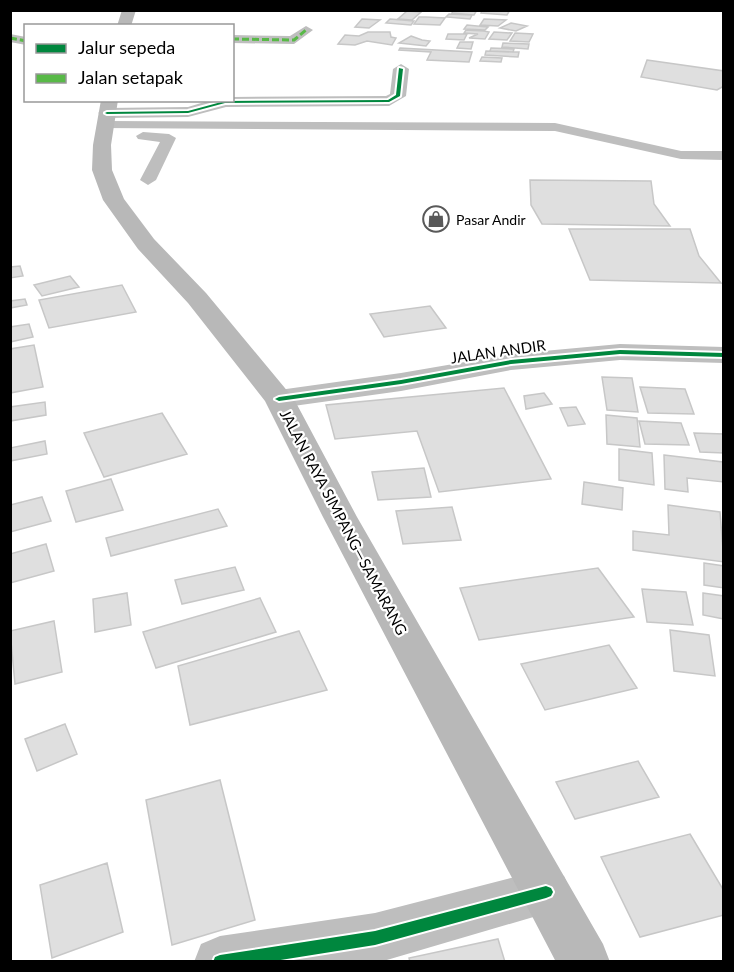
<svg xmlns="http://www.w3.org/2000/svg" width="734" height="972" font-family="Lato,sans-serif">
	<style>
		.building { fill: #dfdfdf; stroke: #c7c7c7; stroke-width: 1.5 }
		.lines { fill: none; stroke-linecap: round; stroke-linejoin: round }
		.service { fill: #bebebe; fill-rule: evenodd }
		.minor { fill: #bebebe; fill-rule: evenodd }
		.secondary { fill: #b8b8b8; fill-rule: evenodd }
		.quiet { stroke: #58b947; stroke-width: 3; stroke-dasharray: 7 3; stroke-linecap: butt }
		.cycleway-casing { stroke: #fff; stroke-width: 4 }
		.cycleway { fill: #00873e; fill-rule: evenodd }
		.labels { text-anchor: middle; dominant-baseline: central; stroke-width: 4.5; stroke-linejoin: round; paint-order: stroke }
		.far-poi-label { font-size: 14px; fill: #000; stroke: #fff; text-anchor: start }
		.street-label { font-size: 15px; fill: #000; stroke: #fff }
	</style>
	<rect width="100%" height="100%" fill="#fff"/>
	<!-- building -->
	<path class="building" d="M453 10H477L474 15 452 13Z
		M482 10H510L507 15 481 13Z
		M407 11 421 12 412 20 398 19Z
		M449 14 472 15 470 19 446 17Z
		M419 17H426L445 18 440 25 414 24Z
		M362 19 380 20 369 28 355 27Z
		M390 19 414 21 411 25 386 23Z
		M484 19 506 20 498 26 480 25Z
		M511 23 527 26 516 31 500 28Z
		M467 25 488 27 485 30 464 29Z
		M466 30 484 31 489 32 485 39 469 38 478 34 464 33Z
		M368 32H390L391 37 396 38 392 45 367 41 355 45 338 44 345 35 359 36Z
		M494 32 512 33 507 40 489 39Z
		M515 33 533 34 529 42 510 41Z
		M448 34H467L464 40 446 39Z
		M411 36 422 40 430 41 426 46 399 43Z
		M460 42H473L471 49 457 48Z
		M503 43 529 44 528 49 502 47Z
		M400 48 472 52 469 62 427 60 431 52 399 50Z
		M491 48 514 49 513 52 490 51Z
		M486 51 513 52H519L518 57 485 55Z
		M482 57 502 58 501 62 480 61Z
		M647 60 724 71V86L717 90 641 77Z
		M530 180 651 181 654 204 670 226 542 224 531 205Z
		M569 229H690L699 256 721 283 590 280Z
		M20 266 23 276 10 278V267Z
		M70 276 79 287 42 296 34 285Z
		M122 285 136 312 49 328 39 300Z
		M25 299 27 305 10 308V301Z
		M430 306 446 328 384 337 370 314Z
		M29 324 33 337 10 342V327Z
		M34 345 43 387 10 393V349Z
		M602 377 632 378 638 412 607 410Z
		M640 387 685 389 694 414 648 413Z
		M504 388 551 479 439 492 417 431 335 439 326 405Z
		M544 393 552 404 526 409 524 396Z
		M45 402 46 415 10 421V407Z
		M576 407 585 424 568 426 560 408Z
		M162 413 187 454 104 477 84 433Z
		M606 415 637 418 640 447 607 444Z
		M639 421 681 423 689 445 645 444Z
		M694 433 724 434V453L700 452Z
		M45 441 47 454 10 461V448Z
		M619 449 652 453 654 485 619 480Z
		M664 455 723 462 724 482 687 478 688 492 665 489Z
		M424 468 431 497 378 500 372 472Z
		M111 479 123 510 76 522 66 491Z
		M584 482 623 488 622 510 582 504Z
		M42 497 51 521 10 532V505Z
		M668 505 720 512 724 562 633 550V531L669 535Z
		M452 507 461 540 403 544 396 511Z
		M218 509 227 526 111 556 106 538Z
		M46 544 54 571 10 583V554Z
		M704 563 724 566V588L704 585Z
		M235 567 244 590 182 604 175 580Z
		M598 568 634 617 479 640 460 588Z
		M642 589 686 592 693 625 647 622Z
		M127 593 131 625 95 632 93 599Z
		M703 593 724 596V619L703 615Z
		M260 598 276 632 156 668 143 632Z
		M54 621 62 672 15 684 10 631Z
		M670 630 709 635 715 676 674 671Z
		M299 631 327 690 190 725 178 666Z
		M609 645 637 688 545 710 521 664Z
		M65 724 77 754 37 771 25 739Z
		M638 761 659 797 575 819 556 782Z
		M220 780 255 920 172 945 146 800Z
		M690 834 724 891V915L640 937 601 857Z
		M107 863 123 932 52 958 40 885Z
		M498 939 505 962H410L409 958Z"/>
	<g class="lines">
		<!-- service -->
		<path class="service" d="M106 121 555 123 681 151H724V160L681 159 555 131 101 128V122Z
			M143 132 169 134 176 138 156 180 148 185 140 180 160 142 138 139 136 136Z"/>
		<!-- minor -->
		<path class="minor" d="M306 26 313 30 294 44 232 43V35L290 36Z
			M10 34 26 37V45L10 42Z
			M401 64 409 69 406 96 389 106 226 107 188 117 107 118 98 113 107 108 188 107 211 100H232V97L386 96 390 94 393 69Z
			M620 344 724 347V363L620 360 511 370 401 391 279 408 269 405 264 399 269 393 279 390 401 373 511 354Z
			M546 869 564 876 571 892 564 908 380 962H194L201 944 220 936 375 913Z"/>
		<!-- secondary -->
		<path class="secondary" d="M122 10H136L131 26H117Z
			M101 100H118L111 145 112 170 124 199 154 239 206 293 294 399 357 517 603 944 610 962H556L323 517 265 401 188 303 138 249 103 200 92 170 93 145Z"/>
		<!-- quiet -->
		<path class="quiet" d="M10 38 26 41
			M232 39 294 40 306 30"/>
		<!-- cycleway casing -->
		<g class="cycleway-casing">
			<path id="cycleway" d="M399 68 403 69 400 96 389 102 225 103 188 113 107 114 105 113 107 112 188 111 225 101 388 100 396 95Z
				M620 350 724 353V357L620 354 511 364 401 384 279 401 275 399 279 397 401 380 511 360Z
				M546 886 551 888 553 892 551 896 546 898 375 945 268 962H213L215 957 220 955 375 931Z"/>
		</g>
		<!-- cycleway -->
		<use href="#cycleway" class="cycleway"/>
	</g>
	<!-- icons -->
	<defs>
		<g id="shop-ring" transform="scale(1.35)"><circle r="9.5" fill="#fff" stroke="#595959" stroke-width="1.5"/><path d="M-5-2.5h2.3a2.7 3.5 0 0 1 5.4 0H5L5.5 6h-11ZM-1.5-2.5h3a1.5 2.3 0 0 0-3 0Z" fill="#595959"/></g>
	</defs>
	<g fill-rule="evenodd">
		<use href="#shop-ring" x="436" y="219"/>
	</g>
	<g class="labels">
		<!-- far-poi labels -->
		<g class="far-poi-label">
			<text x="456" y="219">Pasar Andir</text>
		</g>
		<!-- street labels -->
		<g class="street-label">
			<text transform="translate(498 351) rotate(-8)">JALAN ANDIR</text>
			<text transform="translate(344 522) rotate(62)">JALAN RAYA SIMPANG—SAMARANG</text>
		</g>
	</g>
	<!-- border -->
	<rect width="734" height="972" fill="none" stroke="#000000" stroke-width="24"/>
	<!-- legend -->
	<rect x="24" y="24" width="210" height="78" fill="#ffffff" stroke="#999999" stroke-width="1.5"/>
	<rect x="36" y="44" width="30" height="9" fill="#00873e" stroke="#999999" stroke-width="1.5"/>
	<text x="78" y="54" font-size="18" fill="#000000">Jalur sepeda</text>
	<rect x="36" y="74" width="30" height="9" fill="#58b947" stroke="#999999" stroke-width="1.5"/>
	<text x="78" y="84" font-size="18" fill="#000000">Jalan setapak</text>
</svg>
